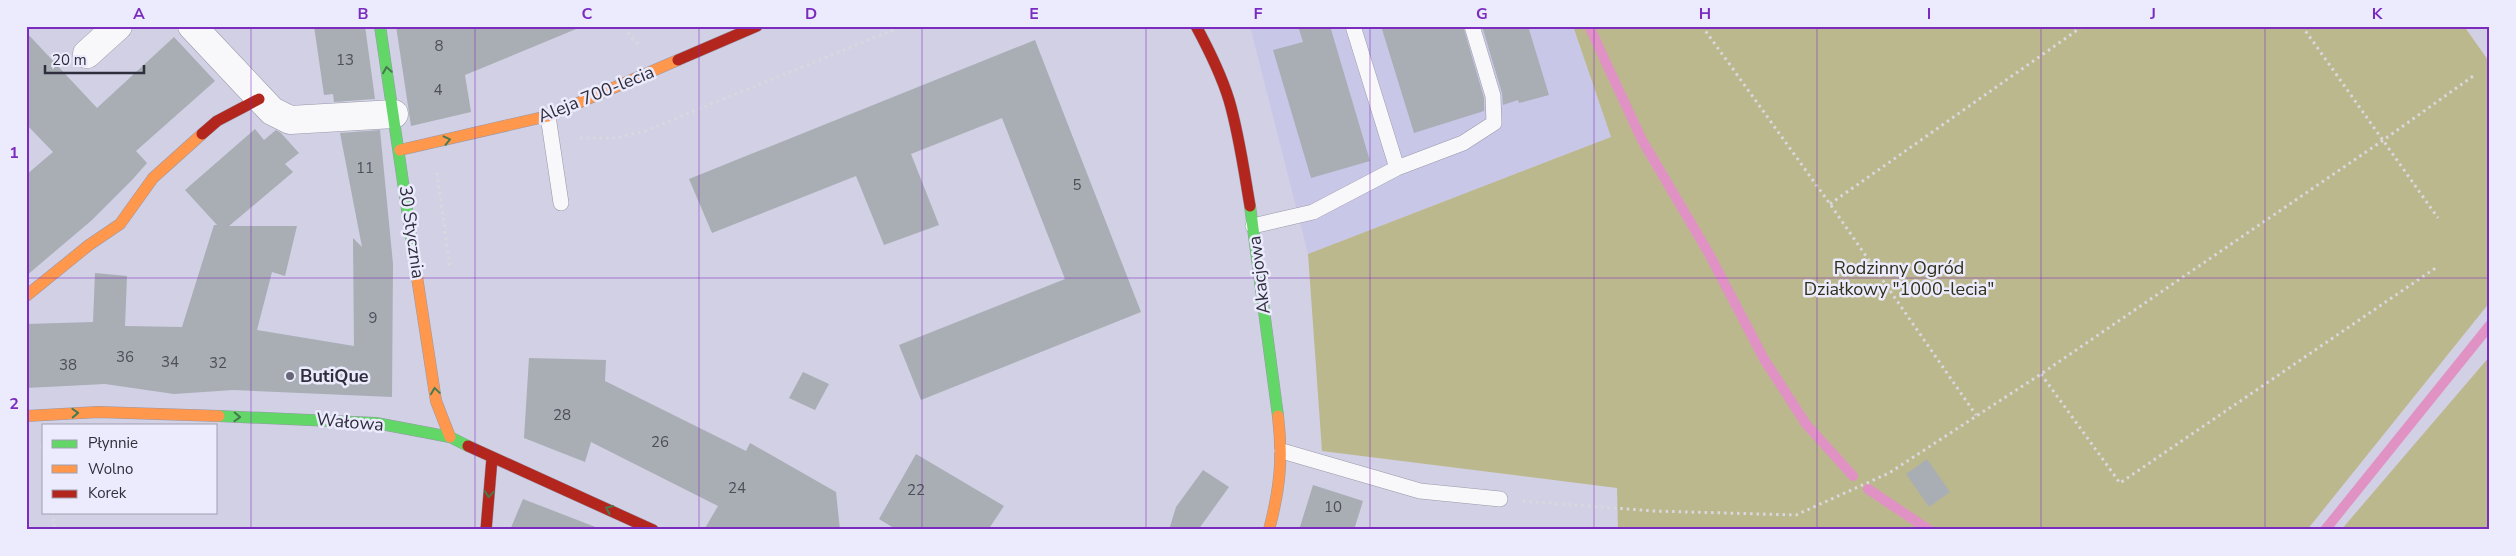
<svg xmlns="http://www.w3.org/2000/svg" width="2516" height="556" font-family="'Nunito Sans',sans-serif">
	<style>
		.built { fill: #c8c7e8 }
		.green { fill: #bcb88d }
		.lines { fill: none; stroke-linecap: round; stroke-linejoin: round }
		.stream { stroke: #e192c5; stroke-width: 10 }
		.building { fill: #a8aeb4 }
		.lane-casing { stroke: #9998a8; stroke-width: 16 }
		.street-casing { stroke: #9998a8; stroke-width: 29 }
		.fast-casing { stroke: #9998a8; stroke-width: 12 }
		.slow-casing { stroke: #9998a8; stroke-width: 12 }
		.jam-casing { stroke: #9998a8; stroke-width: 12 }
		.path { stroke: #d8d8de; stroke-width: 3; stroke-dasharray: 2.5 4; stroke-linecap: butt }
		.lane { stroke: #f8f8fb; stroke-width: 15 }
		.street { stroke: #f8f8fb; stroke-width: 28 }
		.fast { stroke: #63d668; stroke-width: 11 }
		.slow { stroke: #ff974d; stroke-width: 11 }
		.jam { stroke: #b3261e; stroke-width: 11 }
		.oneway { stroke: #467a50 }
		.grid { fill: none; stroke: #7b2cbf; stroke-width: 1; stroke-opacity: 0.55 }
		.poi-dot { fill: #686777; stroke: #ebebfd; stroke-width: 2 }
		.labels { text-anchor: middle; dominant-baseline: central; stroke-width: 5; stroke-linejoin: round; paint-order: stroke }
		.number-label { font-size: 15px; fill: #4d4e5a }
		.street-label { font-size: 18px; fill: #2f2e3c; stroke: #ebebfd }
		.park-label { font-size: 18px; fill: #302f18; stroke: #ebebfd }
		.poi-label { font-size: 18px; font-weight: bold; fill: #2f2e3c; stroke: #ebebfd; text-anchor: start }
		.neatline { fill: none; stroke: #7b2cbf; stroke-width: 2 }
		.grid-label { font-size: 16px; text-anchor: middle; font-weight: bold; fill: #7b2cbf }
	</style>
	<rect width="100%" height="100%" fill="#d1d0e4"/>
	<!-- built -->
	<path class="built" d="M1250 26H1573L1611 137 1308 254Z"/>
	<!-- green -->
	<path class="green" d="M1573 26H2464L2490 63V302L2307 530H1618L1617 488 1322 451 1308 254 1611 137Z
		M2490 356V530H2341Z"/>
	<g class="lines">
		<!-- stream -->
		<path class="stream" d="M1589 26 1642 140 1708 252 1764 359 1806 424 1853 476
			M1868 489 1929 530
			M2325 530 2490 325"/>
	</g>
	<!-- building -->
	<path class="building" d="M314 26H365L375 99 334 102 333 94 324 95Z
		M396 26H581V27L465 75 471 112 411 126Z
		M1298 26H1330L1370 161 1311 178 1273 50 1303 42Z
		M1381 26H1463L1484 98V111L1414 133Z
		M1482 26H1528L1549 95 1519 103 1518 100 1503 105 1502 93Z
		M26 32 97 108 174 37 215 81 136 151 147 163 132 180 92 220 26 276V175L53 152 26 124Z
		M1035 40 1141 312 921 400 899 345 1065 279 1002 118 911 154 939 225 884 245 856 176 712 233 689 179Z
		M255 129 264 140 276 130 281 133 299 153 285 164 293 172 229 226H297L285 276 272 272 257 330 354 346 353 238 362 247 340 133 380 130 393 264 392 397 233 390 174 394 105 384 26 388V324L93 322 95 273 127 276 125 326 182 327 214 225H217L185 190Z
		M529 358 606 360 605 381 746 451 750 443 836 492 840 530H704L718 506 591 442 585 462 524 438Z
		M803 372 829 384 815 410 789 398Z
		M916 454 1004 506 988 530H897L879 519Z
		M1927 459 1950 492 1929 507 1906 474Z
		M1203 470 1229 487 1198 530H1169L1176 507Z
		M1313 485 1363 501 1354 530H1299Z
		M523 499 598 528V530H510Z"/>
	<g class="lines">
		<!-- lane casing -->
		<g class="lane-casing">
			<path id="lane" d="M1353 26 1397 168
				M548 116 561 203
				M1253 226 1313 212 1397 168 1463 143 1494 123 1493 96 1472 26
				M1282 451 1420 491 1500 499"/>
		</g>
		<!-- street casing -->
		<g class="street-casing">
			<path id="street" d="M192 26 272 111 290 120 394 114
				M87 54 118 26"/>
		</g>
		<!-- fast casing -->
		<g class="fast-casing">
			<path id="fast" d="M380 26 417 277
				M1250 206 1278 416
				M219 416 376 423 450 437 468 446"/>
		</g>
		<!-- slow casing -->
		<g class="slow-casing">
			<path id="slow" d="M400 150 548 116 678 60
				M417 277 436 401 450 437
				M26 296 89 245 120 224 153 178 202 134
				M26 416 98 412 219 416
				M1269 530C1280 488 1283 459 1278 416"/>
		</g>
		<!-- jam casing -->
		<g class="jam-casing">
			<path id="jam" d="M1196 26C1209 50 1221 74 1229 100 1239 134 1244 171 1250 206
				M678 60 757 26
				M202 134 217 121 259 99
				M468 446 653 530
				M486 530 492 458"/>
		</g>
		<!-- path -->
		<path class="path" d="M627 26 629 35 638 44
			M1702 26 1830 204 1976 415
			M2302 26 2438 218
			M580 138H616L645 131 903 26
			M437 173 450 268
			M1830 204 2083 26
			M2041 374 2120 483 2437 267
			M41 445 44 459
			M1523 501 1654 511 1796 515 1889 473 2041 374 2382 141 2476 74
			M52 512 55 530"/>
		<!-- lane -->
		<use href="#lane" class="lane"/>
		<!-- street -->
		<use href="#street" class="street"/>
		<!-- fast -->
		<use href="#fast" class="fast"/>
		<!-- slow -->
		<use href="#slow" class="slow"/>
		<!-- jam -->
		<use href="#jam" class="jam"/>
	</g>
	<!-- one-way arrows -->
	<defs><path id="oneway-chevron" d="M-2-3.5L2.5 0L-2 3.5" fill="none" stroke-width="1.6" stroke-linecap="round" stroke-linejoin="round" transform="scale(1.25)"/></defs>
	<g class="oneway">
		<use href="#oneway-chevron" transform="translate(387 70) rotate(-99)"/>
		<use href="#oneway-chevron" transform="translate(447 140) rotate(-13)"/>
		<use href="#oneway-chevron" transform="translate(435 391) rotate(-98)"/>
		<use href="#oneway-chevron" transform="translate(75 413) rotate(-2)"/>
		<use href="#oneway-chevron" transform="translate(237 417) rotate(2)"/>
		<use href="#oneway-chevron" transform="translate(489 494) rotate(95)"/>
		<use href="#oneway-chevron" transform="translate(609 509) rotate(-156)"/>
	</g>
	<!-- grid -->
	<path class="grid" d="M251 26V530M475 26V530M699 26V530M922 26V530M1146 26V530M1370 26V530M1594 26V530M1817 26V530M2041 26V530M2265 26V530M26 278H2490"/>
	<!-- markers -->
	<circle class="poi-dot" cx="290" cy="376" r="5"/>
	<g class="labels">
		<!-- number labels -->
		<g class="number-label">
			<text x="439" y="46">8</text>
			<text x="345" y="60">13</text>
			<text x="438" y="90">4</text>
			<text x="365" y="168">11</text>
			<text x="1077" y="185">5</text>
			<text x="373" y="318">9</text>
			<text x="125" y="357">36</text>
			<text x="170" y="362">34</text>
			<text x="218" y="363">32</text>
			<text x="68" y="365">38</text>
			<text x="562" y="415">28</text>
			<text x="660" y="442">26</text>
			<text x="737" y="488">24</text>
			<text x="916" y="490">22</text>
			<text x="1333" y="507">10</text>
		</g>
		<!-- street labels -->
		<g class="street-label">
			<text transform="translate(596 94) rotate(-22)">Aleja 700-lecia</text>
			<text transform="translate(412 232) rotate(82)">30 Stycznia</text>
			<text transform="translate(1259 275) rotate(-97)">Akacjowa</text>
			<text transform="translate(350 422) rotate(5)">Wałowa</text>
		</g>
		<!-- park labels -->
		<g class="park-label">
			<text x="1899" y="268">Rodzinny Ogród<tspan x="1899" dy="21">Działkowy "1000-lecia"</tspan></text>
		</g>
		<!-- poi labels -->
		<g class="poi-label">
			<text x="300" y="376">ButiQue</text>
		</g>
	</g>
	<!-- border -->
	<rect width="2516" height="556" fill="none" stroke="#ebebfd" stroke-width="55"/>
	<!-- legend -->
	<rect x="42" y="424" width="175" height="90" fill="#ebebfd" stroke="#a09fb0"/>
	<rect x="52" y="440" width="25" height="8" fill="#63d668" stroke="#a09fb0"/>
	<text x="88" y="448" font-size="15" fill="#2f2e3c">Płynnie</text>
	<rect x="52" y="465" width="25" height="8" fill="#ff974d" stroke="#a09fb0"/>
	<text x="88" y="474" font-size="15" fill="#2f2e3c">Wolno</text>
	<rect x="52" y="490" width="25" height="8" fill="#b3261e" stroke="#a09fb0"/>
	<text x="88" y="498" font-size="15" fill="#2f2e3c">Korek</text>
	<!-- scale -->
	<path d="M45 65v8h99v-8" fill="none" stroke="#2f2e3c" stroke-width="2.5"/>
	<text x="52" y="65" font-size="15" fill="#2f2e3c" stroke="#ebebfd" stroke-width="4" paint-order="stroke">20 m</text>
	<rect x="28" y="28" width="2460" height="500" class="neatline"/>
	<g class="grid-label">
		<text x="139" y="19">A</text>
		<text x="363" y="19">B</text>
		<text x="587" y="19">C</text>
		<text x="811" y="19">D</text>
		<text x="1034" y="19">E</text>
		<text x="1258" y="19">F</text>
		<text x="1482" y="19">G</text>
		<text x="1705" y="19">H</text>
		<text x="1929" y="19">I</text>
		<text x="2153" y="19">J</text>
		<text x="2377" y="19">K</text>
		<text x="14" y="158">1</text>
		<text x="14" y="409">2</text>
	</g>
</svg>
